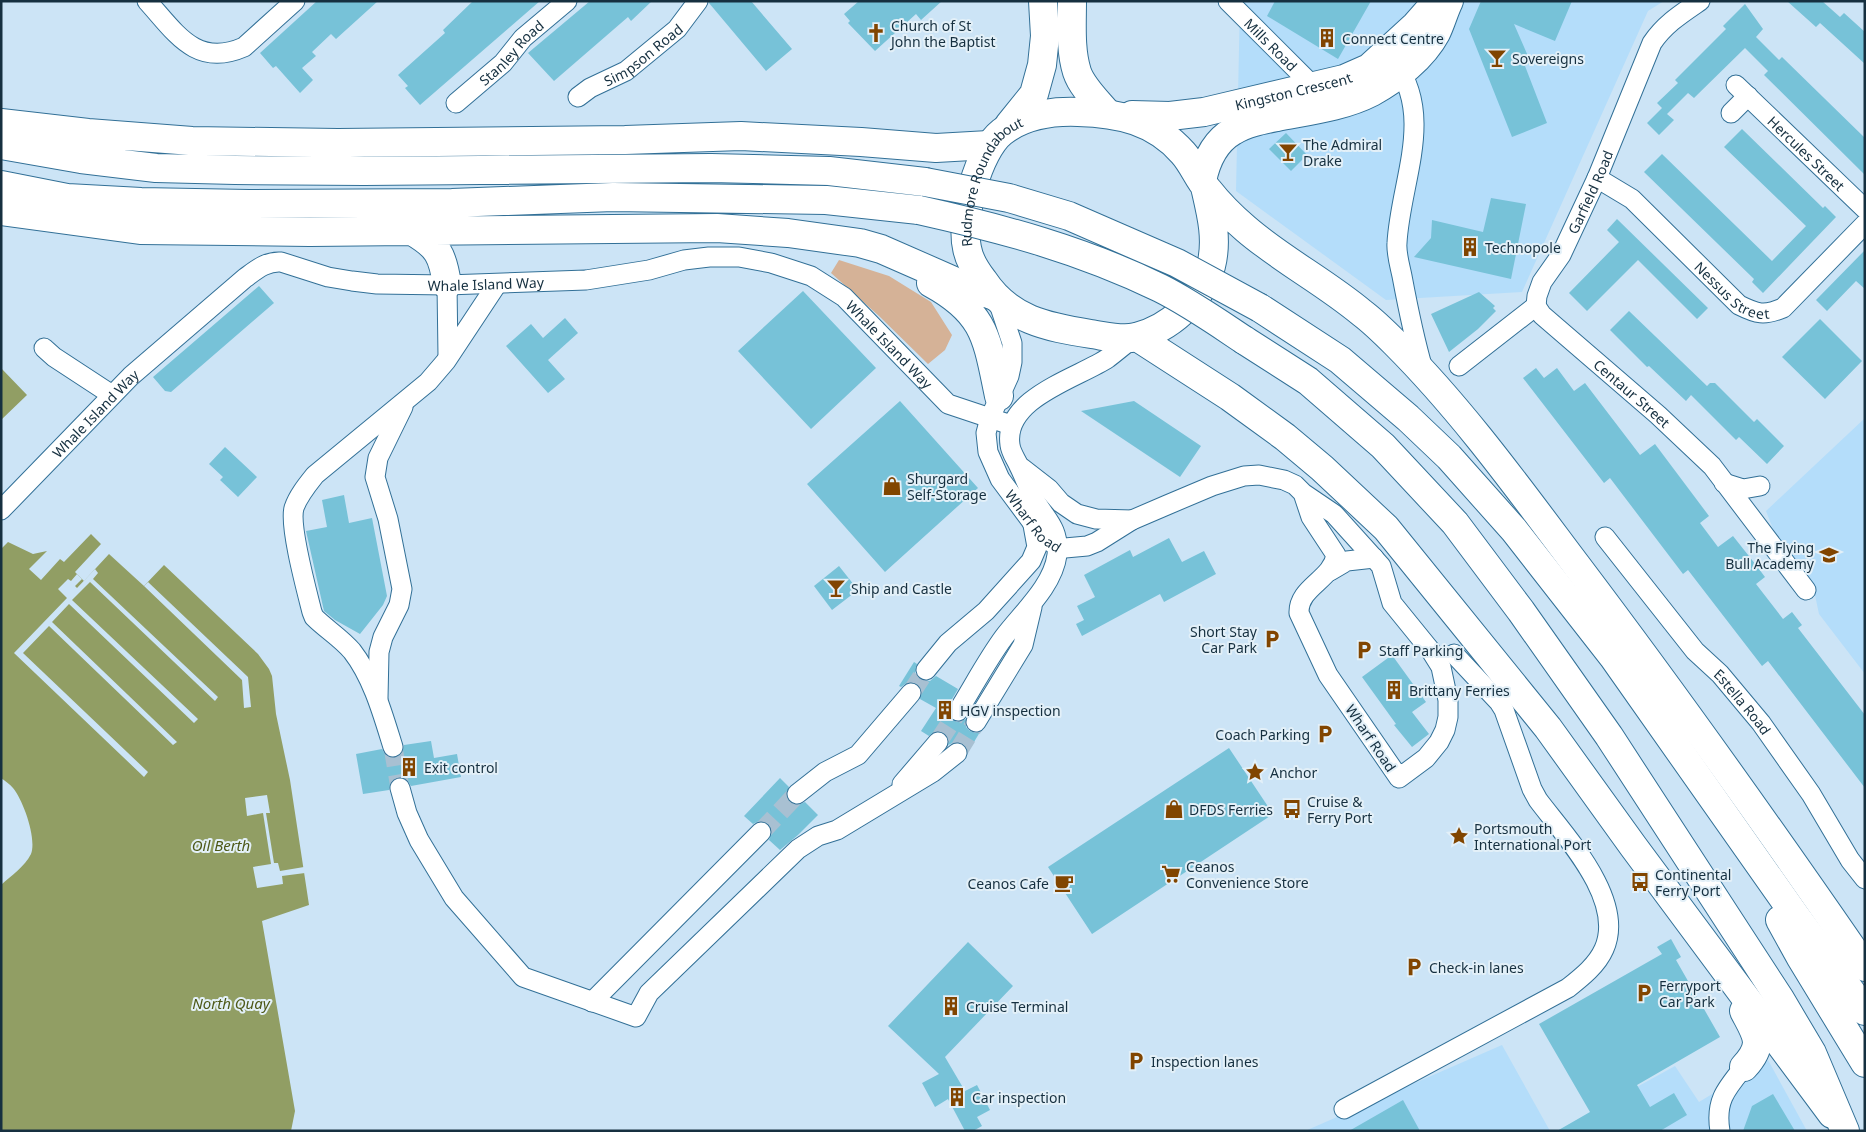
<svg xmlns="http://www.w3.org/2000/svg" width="1866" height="1132" font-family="'Noto Sans',sans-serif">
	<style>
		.built { fill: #b4ddfa }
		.green { fill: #d5b297 }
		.water { fill: #919e64 }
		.pier { fill: #cce4f6 }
		.building { fill: #77c2d8 }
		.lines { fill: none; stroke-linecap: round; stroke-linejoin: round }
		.street-tunnel { stroke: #a8c0d2; stroke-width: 19; stroke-dasharray: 19 9; stroke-linecap: butt }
		.street-casing { stroke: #327097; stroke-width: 21 }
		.primary-casing { stroke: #327097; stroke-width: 30 }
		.highway-casing { stroke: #327097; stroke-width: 30 }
		.street { stroke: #fff; stroke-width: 19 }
		.primary { stroke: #fff; stroke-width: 28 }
		.highway { stroke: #fff; stroke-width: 28 }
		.highway-bridge-casing { stroke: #327097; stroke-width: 30; stroke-linecap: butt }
		.highway-bridge { stroke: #fff; stroke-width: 28 }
		.labels { text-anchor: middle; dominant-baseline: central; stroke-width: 4; stroke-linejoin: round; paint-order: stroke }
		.poi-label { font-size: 14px; fill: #163040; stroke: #e3f0f8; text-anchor: start }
		.street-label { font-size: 14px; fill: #163040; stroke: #e3f0f8 }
		.water-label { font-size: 15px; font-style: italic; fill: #4d5817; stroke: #e3f0f8 }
	</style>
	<rect width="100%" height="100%" fill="#cce4f6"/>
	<!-- built -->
	<path class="built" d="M1240 1H1664L1648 11 1522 292 1386 300 1236 191Z
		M1865 418V674L1819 614 1812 581 1773 529 1766 511Z
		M1502 1045 1550 1131H1305Z
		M1768 1060 1807 1131H1557L1675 1066 1699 1102Z"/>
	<!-- green -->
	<path class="green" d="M839 260 889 276 931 302 952 335 945 350 928 364 879 316 831 273Z"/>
	<!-- water -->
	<path class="water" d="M1 368 27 395 1 420Z
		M91 534 101 544 75 572 84 581 109 554 144 586 164 565 258 654 269 669 272 676 276 714 290 780 309 905 262 921 295 1111 291 1131H1V885C11 876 25 866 31 854 37 838 23 800 13 788 10 784 5 781 1 778V549L8 542 33 554 47 551 29 569 41 580 60 559 64 562Z"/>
	<!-- pier -->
	<path class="pier" d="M95 569 98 573 93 579 218 697 215 701 90 582 72 600 198 719 194 723 69 604 52 622 177 742 173 745 49 626 23 653 148 772 144 777 14 653 67 598 58 589 68 579 71 581 77 574 82 579 75 586 77 588Z
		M148 582 248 677 251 707 244 708 242 680 144 586Z
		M267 795 270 813H266L274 863H278L280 871 304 867 305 873 282 876 283 884 257 888 253 867 271 864 263 813 247 816 245 798Z"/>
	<!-- building -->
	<path class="building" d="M317 1H378L336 39 331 34 312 52 316 56 302 68 313 80 300 93 276 66 273 68 260 53Z
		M473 1H540L420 105 405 88 408 86 398 75 445 33 443 30Z
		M590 1H652L631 21 628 17 554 81 528 53Z
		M709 1H751L792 49 766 71 709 3Z
		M859 1H942L921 20 916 14 875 51 848 23 850 21 844 14Z
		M1275 1H1371L1338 59 1267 16Z
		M1481 1H1572L1555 41 1514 24 1531 63 1525 66 1547 123 1512 137 1469 29Z
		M1787 1H1822L1840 17 1844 13 1865 32V64L1820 23 1816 27Z
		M1745 4 1763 29 1756 37 1779 60 1782 57 1865 138V175L1764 75 1768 71 1745 48 1694 98 1688 93 1667 114 1674 120 1659 135 1647 123 1662 108 1657 103 1678 83 1675 80 1726 29 1723 26Z
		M1742 129 1823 208 1825 206 1836 217 1763 293 1752 282 1754 279 1644 172 1662 154 1772 261 1806 226 1724 147Z
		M1286 133 1307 155 1291 171 1269 149Z
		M1491 198 1526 204 1511 279 1414 257 1431 238 1432 220 1483 232Z
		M1617 219 1708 308 1697 319 1638 260 1587 311 1569 293 1619 242 1607 230Z
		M1865 250V289L1856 281 1827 311 1816 300Z
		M259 286 274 303 171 392 165 391 153 377Z
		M803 291 876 368 811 429 738 351Z
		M1479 292 1495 306 1493 308 1496 311 1478 329 1449 352 1431 314Z
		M1629 311 1707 386 1710 383H1715L1754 422 1757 419 1784 446 1767 464 1739 437 1736 440 1691 395 1686 401 1649 366 1647 367 1610 330Z
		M565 318 578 333 548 360 565 379 548 393 506 346 531 324 543 338Z
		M1820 319 1862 361 1825 399 1782 357Z
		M1536 368 1544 378 1557 368 1574 391 1585 383 1640 455 1655 444 1709 516 1700 523 1718 547 1733 536 1756 565 1765 577 1756 584 1783 619 1792 612 1802 625 1798 628 1865 715V788L1768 661 1762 666 1688 570 1683 574 1610 478 1604 483 1523 378Z
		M900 401 978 488 885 572 807 484Z
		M1134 401 1201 446 1180 477 1081 411Z
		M225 447 257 477 238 497 220 480 223 477 209 464Z
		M344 495 349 523 372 518 387 596 383 605 360 634 335 620 324 611 306 531 327 527 322 500Z
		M1169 538 1182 562 1204 551 1216 574 1164 602 1160 594 1082 636 1076 624 1084 620 1077 606 1095 597 1084 575 1130 550 1133 557Z
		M839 566 858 590 832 610 814 586Z
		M1392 655 1426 702 1412 712 1429 734 1412 747 1394 725 1396 724 1362 677Z
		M914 662 917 664 915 674 919 679 930 681 936 676 958 689 948 706V716L952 720 957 722 966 719V727L970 731 975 733 980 732 968 752 965 746 961 742H955L948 745V738L941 731 934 732 929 736 921 731 936 708 920 699 922 690 918 684 908 682 901 687 899 686Z
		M431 741 434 758 457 754 461 777 411 786 407 780 397 777 392 781 389 790 363 794 356 754 382 749 386 756 396 758 402 754 404 745Z
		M1229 748 1273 814 1092 934 1048 867Z
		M780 778 789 787 786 795 788 801 798 805 805 802 818 815 798 835 780 850 769 840 772 830 769 824 759 821 753 824 744 816Z
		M1671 939 1681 957 1676 960 1720 1037 1637 1085 1650 1107 1674 1093 1687 1115 1660 1131H1557L1590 1112 1539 1024 1662 954 1657 947Z
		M968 942 1013 986 945 1057 965 1091 977 1085 990 1110 977 1117 982 1126 973 1131H965L948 1099 935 1107 922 1083 939 1074 888 1026Z
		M1773 1094 1795 1131H1743L1752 1106Z
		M1403 1100 1420 1131H1349Z"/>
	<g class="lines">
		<!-- street-tunnel -->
		<path class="street-tunnel" d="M911 693 926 670
			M938 742 958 711
			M393 747 400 788
			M957 753 976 722
			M761 832 797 794"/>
		<!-- street casing -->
		<g class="street-casing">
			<g id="street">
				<path d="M147 1C176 33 196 68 244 47L295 1"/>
				<path id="s1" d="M1228 1 1314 87"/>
				<path d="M1395 63C1435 117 1400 183 1397 243 1396 253 1400 266 1402 276 1408 308 1414 338 1423 369"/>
				<path id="s2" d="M1736 85 1865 209"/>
				<path id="s3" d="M578 97 590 88 626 71 677 29 698 1"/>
				<path id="s4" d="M456 103 503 63 523 38 567 1"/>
				<path d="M1731 113 1748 96"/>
				<path id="s5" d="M1597 178 1632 199 1739 305C1757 314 1764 316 1783 308L1865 224"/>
				<path d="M447 285 448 356"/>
				<path id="s6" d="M997 298 1012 343V362L1009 376 990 418 986 433 988 452 1000 479 1043 537 1057 546 1065 548 1087 546 1097 542 1132 520 1167 505 1212 486 1244 476 1259 475 1284 480 1295 485 1303 493 1334 514 1381 566 1392 603 1431 651 1441 667 1448 700V717L1445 730 1439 742 1426 758 1399 778 1328 675 1299 613C1298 587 1332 580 1336 555L1311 517 1303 493"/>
				<path id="s7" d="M1536 306 1542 315 1658 415 1712 466 1806 590"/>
				<path d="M44 348 54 357 112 395"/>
				<path id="s8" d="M1459 366 1536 306 1537 296 1542 282 1561 255 1597 178 1652 43C1665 24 1681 14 1700 1"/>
				<path d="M1022 468 1049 489 1061 503 1077 514 1096 519 1132 520"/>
				<path d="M1724 483 1743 489 1760 486"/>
				<path id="s9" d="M1 510 131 376 245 278C256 270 266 261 281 262L328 277 352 281 377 284 447 285 586 280 649 270 684 260 709 257H739L771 263 811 276 844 297 948 404 1011 425"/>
				<path id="s10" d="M1605 537 1695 651 1720 674 1761 723 1811 794 1850 860 1865 879"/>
				<path d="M1330 571 1347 561 1374 558"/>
				<path d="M926 670 948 643 986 611 1031 561 1037 547 1033 525"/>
				<path d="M378 698 379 652 383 637 399 605 402 589 388 519 375 477 378 458 403 407"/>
				<path d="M958 711C973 687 987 660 1004 637 1022 613 1053 586 1057 555 1060 527 1044 518 1033 497 1028 487 1024 476 1019 466 1016 459 1011 453 1010 445 1003 398 1078 378 1108 358 1116 352 1124 345 1132 339"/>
				<path d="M976 722 1023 645 1032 607"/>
				<path d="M393 747C383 715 373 678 352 651 341 638 326 629 314 617L312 612C307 592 289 526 294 508 298 496 307 485 315 475L428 382 446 361 497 284"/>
				<path d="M902 784 938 742"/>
				<path d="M400 788 407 813 419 840 454 898 523 977 636 1017 649 993 798 849 818 836 837 830 933 772 957 753"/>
				<path d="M797 794 825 772 858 755 911 693"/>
				<path d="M592 1002 761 832"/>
				<path d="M1344 1109 1568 988C1582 977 1597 965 1604 949 1626 900 1565 836 1538 800L1532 789 1504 710 1499 702 1454 654"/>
				<path d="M1720 1131C1715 1101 1726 1089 1744 1067"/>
			</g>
		</g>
		<!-- primary casing -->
		<g class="primary-casing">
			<g id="primary">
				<path d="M1072 1C1072 24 1070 50 1077 72 1082 87 1097 101 1107 113"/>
				<path id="s11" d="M1132 115 1170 116 1204 112 1344 79 1369 68 1416 25 1437 1"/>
				<path d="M1009 125 1034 94 1042 65 1045 36 1043 1"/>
				<path d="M1202 181C1206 161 1214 142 1233 131 1246 123 1262 120 1277 117 1308 111 1343 107 1372 92 1396 79 1423 57 1436 33 1441 23 1444 11 1449 1"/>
				<path id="s12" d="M1205 187C1211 213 1218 239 1211 266 1202 300 1169 329 1136 337 1122 341 1105 336 1091 334 1047 327 1009 320 983 280 976 271 969 260 967 248 960 219 978 151 1002 132 1024 115 1051 111 1078 112 1119 113 1155 121 1183 153 1193 164 1198 179 1208 190 1219 204 1232 217 1246 229 1282 260 1325 282 1362 313 1374 322 1385 333 1395 343 1463 411 1519 489 1577 566 1676 697 1772 832 1865 967"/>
				<path d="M1137 337 1230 397 1285 437 1322 468 1386 528 1548 728 1633 846 1832 1114"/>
				<path d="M1744 1011C1757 1036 1765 1044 1744 1067"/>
			</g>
		</g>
		<!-- highway casing -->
		<g class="highway-casing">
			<path id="highway" d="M1 123 88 133 192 141 338 143 625 140 741 136 861 142 936 148 989 145
				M1 145 81 159 156 168 235 170 364 171 711 168 829 171 925 182
				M1 185 67 198 141 202 249 204 452 203 613 197 826 200 919 210
				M1 211 140 230 310 232 717 228 788 233 860 243 881 249 954 281 994 296
				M412 231C438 246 443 255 447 285
				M931 283C986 313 987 339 999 396
				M1260 308 1340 360 1408 418 1449 457 1514 530 1614 658 1795 915 1865 1011
				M1244 340 1308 381 1383 446 1455 523 1521 611 1609 736 1780 999 1812 1053 1845 1131
				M1780 920 1801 958 1865 1063"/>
		</g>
		<!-- street -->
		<use href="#street" class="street"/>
		<!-- primary -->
		<use href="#primary" class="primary"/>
		<!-- highway -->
		<use href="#highway" class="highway"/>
		<!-- highway-bridge casing -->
		<g class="highway-bridge-casing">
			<path id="highway-bridge" d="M925 182 1009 198 1069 216 1177 263 1260 308
				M919 210C1004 229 1082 250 1160 288 1190 303 1217 322 1244 340"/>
		</g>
		<!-- highway-bridge -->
		<use href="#highway-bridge" class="highway-bridge"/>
	</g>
	<!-- icons -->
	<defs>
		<g id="church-bare" transform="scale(1.5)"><path d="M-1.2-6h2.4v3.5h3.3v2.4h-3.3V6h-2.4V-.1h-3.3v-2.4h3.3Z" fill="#814500" stroke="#e3f0f8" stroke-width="2.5" paint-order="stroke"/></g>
		<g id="building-bare" transform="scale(1.5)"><path d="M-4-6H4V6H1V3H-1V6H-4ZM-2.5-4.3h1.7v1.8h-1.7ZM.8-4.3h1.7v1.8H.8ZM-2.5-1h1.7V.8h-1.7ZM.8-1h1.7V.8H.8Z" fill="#814500" stroke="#e3f0f8" stroke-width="2.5" paint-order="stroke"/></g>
		<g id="bar-bare" transform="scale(1.5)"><path d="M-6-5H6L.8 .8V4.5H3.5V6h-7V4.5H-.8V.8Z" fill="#814500" stroke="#e3f0f8" stroke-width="2.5" paint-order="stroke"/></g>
		<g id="shop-bare" transform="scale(1.5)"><path d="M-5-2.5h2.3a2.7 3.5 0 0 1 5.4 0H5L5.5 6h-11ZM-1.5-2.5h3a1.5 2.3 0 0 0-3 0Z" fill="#814500" stroke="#e3f0f8" stroke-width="2.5" paint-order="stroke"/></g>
		<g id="school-bare" transform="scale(1.5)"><path d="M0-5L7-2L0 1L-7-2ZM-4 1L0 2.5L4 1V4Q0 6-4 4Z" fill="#814500" stroke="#e3f0f8" stroke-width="2.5" paint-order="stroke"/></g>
		<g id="parking-bare" transform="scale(1.5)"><path d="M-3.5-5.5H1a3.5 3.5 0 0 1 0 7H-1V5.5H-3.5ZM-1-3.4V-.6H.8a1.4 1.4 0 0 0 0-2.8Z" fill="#814500" stroke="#e3f0f8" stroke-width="2.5" paint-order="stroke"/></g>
		<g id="sight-bare" transform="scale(1.5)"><path d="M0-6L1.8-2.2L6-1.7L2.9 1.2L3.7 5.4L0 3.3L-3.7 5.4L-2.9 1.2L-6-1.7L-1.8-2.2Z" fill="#814500" stroke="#e3f0f8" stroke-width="2.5" paint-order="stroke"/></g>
		<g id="bus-bare" transform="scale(1.5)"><path d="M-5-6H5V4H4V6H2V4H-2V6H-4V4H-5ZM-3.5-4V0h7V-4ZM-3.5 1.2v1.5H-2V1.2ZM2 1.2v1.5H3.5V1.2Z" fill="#814500" stroke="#e3f0f8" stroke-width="2.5" paint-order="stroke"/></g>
		<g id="supermarket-bare" transform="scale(1.5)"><path d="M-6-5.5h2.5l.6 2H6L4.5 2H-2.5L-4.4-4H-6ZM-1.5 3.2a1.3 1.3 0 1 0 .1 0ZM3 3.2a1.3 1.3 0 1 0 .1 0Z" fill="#814500" stroke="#e3f0f8" stroke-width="2.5" paint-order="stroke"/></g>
		<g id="cafe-bare" transform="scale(1.5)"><path d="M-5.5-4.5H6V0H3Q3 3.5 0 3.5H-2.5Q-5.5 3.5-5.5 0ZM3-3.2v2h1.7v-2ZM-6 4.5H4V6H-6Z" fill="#814500" stroke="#e3f0f8" stroke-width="2.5" paint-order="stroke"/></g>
	</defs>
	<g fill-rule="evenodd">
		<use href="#church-bare" x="876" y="33"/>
		<use href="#building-bare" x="1327" y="38"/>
		<use href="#bar-bare" x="1497" y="58"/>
		<use href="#bar-bare" x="1288" y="152"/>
		<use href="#building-bare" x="1470" y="247"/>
		<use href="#shop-bare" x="892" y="486"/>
		<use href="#school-bare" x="1829" y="555"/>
		<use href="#bar-bare" x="836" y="588"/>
		<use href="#parking-bare" x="1272" y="639"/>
		<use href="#parking-bare" x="1364" y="650"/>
		<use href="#building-bare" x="1394" y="690"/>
		<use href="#building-bare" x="945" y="710"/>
		<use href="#parking-bare" x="1325" y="734"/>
		<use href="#building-bare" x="409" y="767"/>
		<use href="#sight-bare" x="1255" y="772"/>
		<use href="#shop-bare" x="1174" y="809"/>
		<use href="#bus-bare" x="1292" y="809"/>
		<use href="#sight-bare" x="1459" y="836"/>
		<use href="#supermarket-bare" x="1171" y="874"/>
		<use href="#bus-bare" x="1640" y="882"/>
		<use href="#cafe-bare" x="1064" y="883"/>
		<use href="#parking-bare" x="1414" y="967"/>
		<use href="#parking-bare" x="1644" y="993"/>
		<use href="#building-bare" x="951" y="1006"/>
		<use href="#parking-bare" x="1136" y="1061"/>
		<use href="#building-bare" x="957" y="1097"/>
	</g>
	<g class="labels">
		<!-- poi labels -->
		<g class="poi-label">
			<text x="891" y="25">Church of St<tspan x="891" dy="16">John the Baptist</tspan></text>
			<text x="1342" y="38">Connect Centre</text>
			<text x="1512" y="58">Sovereigns</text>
			<text x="1303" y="144">The Admiral<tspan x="1303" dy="16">Drake</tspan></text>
			<text x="1485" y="247">Technopole</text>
			<text x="907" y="478">Shurgard<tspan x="907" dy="16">Self-Storage</tspan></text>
			<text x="1814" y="547" text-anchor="end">The Flying<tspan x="1814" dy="16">Bull Academy</tspan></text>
			<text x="851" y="588">Ship and Castle</text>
			<text x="1257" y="631" text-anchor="end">Short Stay<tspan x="1257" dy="16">Car Park</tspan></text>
			<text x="1379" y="650">Staff Parking</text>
			<text x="1409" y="690">Brittany Ferries</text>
			<text x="960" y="710">HGV inspection</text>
			<text x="1310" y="734" text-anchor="end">Coach Parking</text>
			<text x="424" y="767">Exit control</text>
			<text x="1270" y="772">Anchor</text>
			<text x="1307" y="801">Cruise &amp;<tspan x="1307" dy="16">Ferry Port</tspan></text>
			<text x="1189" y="809">DFDS Ferries</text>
			<text x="1474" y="828">Portsmouth<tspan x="1474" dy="16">International Port</tspan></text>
			<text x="1186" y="866">Ceanos<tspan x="1186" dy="16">Convenience Store</tspan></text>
			<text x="1655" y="874">Continental<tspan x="1655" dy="16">Ferry Port</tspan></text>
			<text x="1049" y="883" text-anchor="end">Ceanos Cafe</text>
			<text x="1429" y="967">Check-in lanes</text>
			<text x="1659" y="985">Ferryport<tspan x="1659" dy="16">Car Park</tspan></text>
			<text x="966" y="1006">Cruise Terminal</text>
			<text x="1151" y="1061">Inspection lanes</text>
			<text x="972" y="1097">Car inspection</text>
		</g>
		<!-- street labels -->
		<g class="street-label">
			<text stroke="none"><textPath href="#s1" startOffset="61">Mills Road</textPath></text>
			<text stroke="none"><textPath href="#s4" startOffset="75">Stanley Road</textPath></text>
			<text stroke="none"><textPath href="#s3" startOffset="78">Simpson Road</textPath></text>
			<text stroke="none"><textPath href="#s11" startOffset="164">Kingston Crescent</textPath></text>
			<text stroke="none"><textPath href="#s2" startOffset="98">Hercules Street</textPath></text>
			<text stroke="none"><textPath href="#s12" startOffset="469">Rudmore Roundabout</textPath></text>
			<text stroke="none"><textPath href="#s8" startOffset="225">Garfield Road</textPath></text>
			<text stroke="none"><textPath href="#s9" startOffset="585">Whale Island Way</textPath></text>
			<text stroke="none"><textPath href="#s5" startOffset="178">Nessus Street</textPath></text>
			<text stroke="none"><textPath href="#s9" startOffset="1020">Whale Island Way</textPath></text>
			<text stroke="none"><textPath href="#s7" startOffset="130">Centaur Street</textPath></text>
			<text stroke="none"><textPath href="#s9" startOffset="135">Whale Island Way</textPath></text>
			<text stroke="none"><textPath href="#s6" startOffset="245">Wharf Road</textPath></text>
			<text stroke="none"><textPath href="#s10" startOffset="215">Estella Road</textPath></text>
			<text transform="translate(1371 738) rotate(56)">Wharf Road</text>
		</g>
		<!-- water labels -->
		<g class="water-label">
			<text x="221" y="845">Oil Berth</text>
			<text x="231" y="1003">North Quay</text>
		</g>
	</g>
	<!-- border -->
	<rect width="1866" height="1132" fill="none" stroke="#163040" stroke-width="5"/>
</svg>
